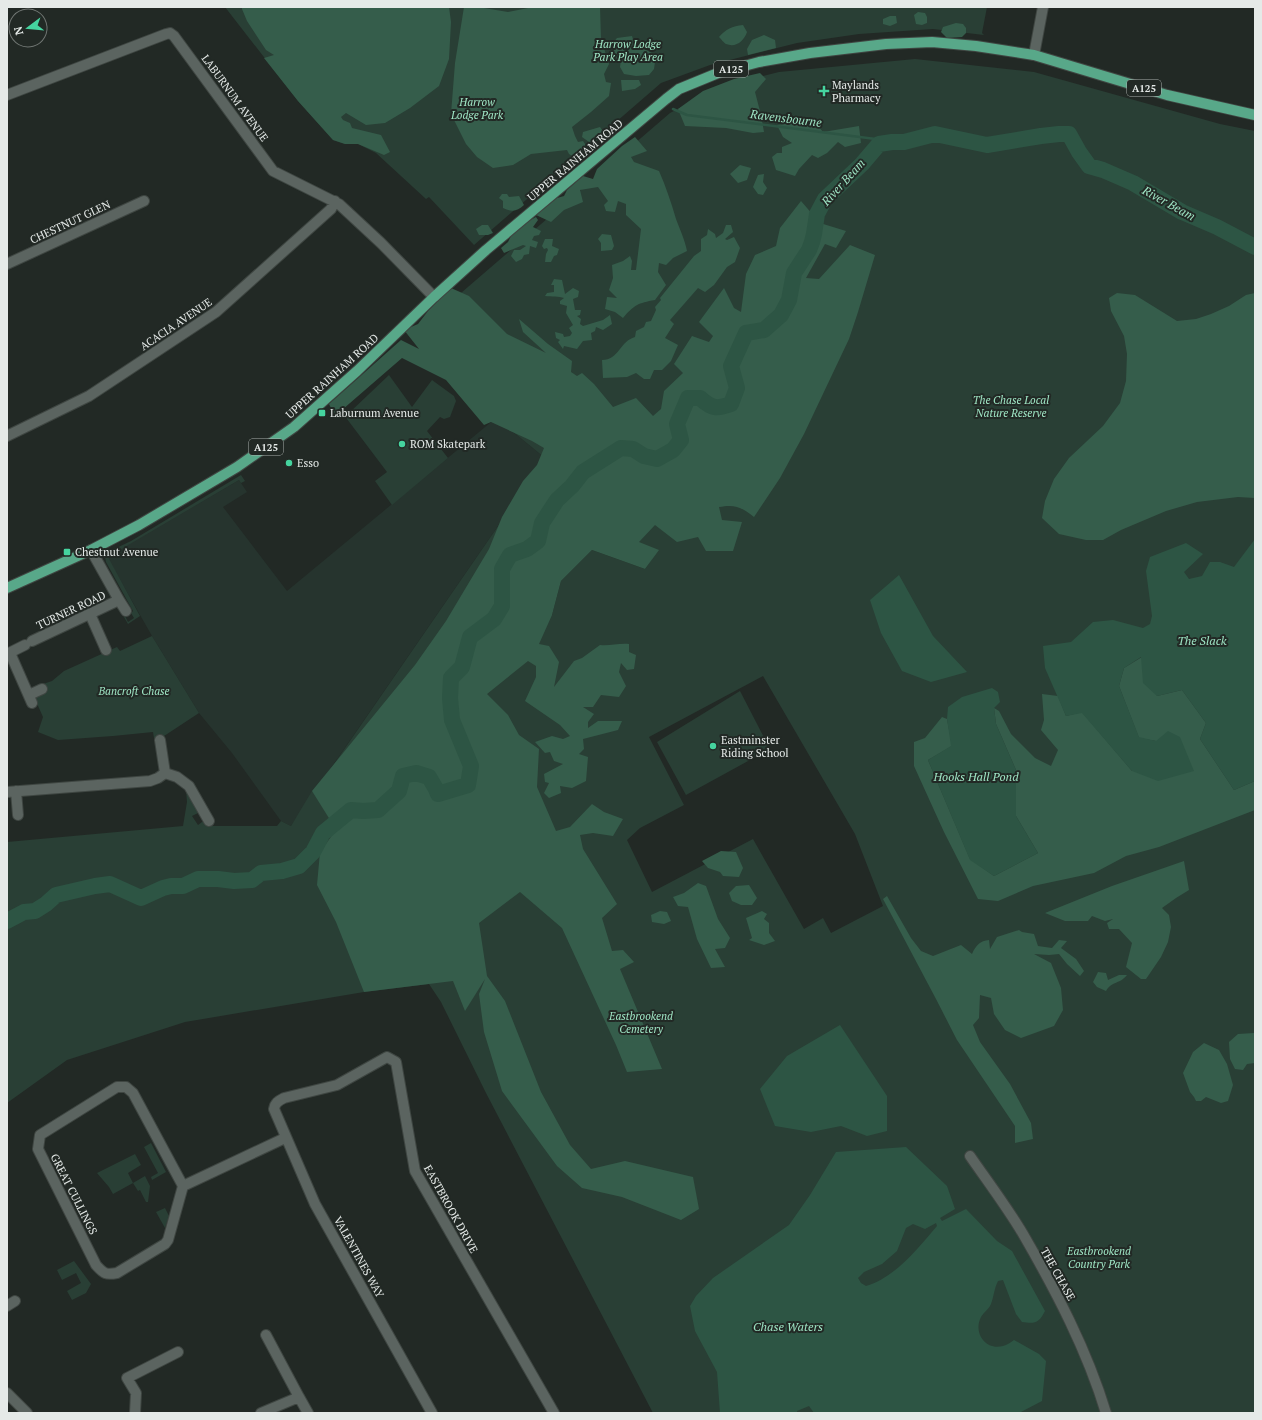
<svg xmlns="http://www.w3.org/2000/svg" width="1262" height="1420" font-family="'PT Serif',serif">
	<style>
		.built { fill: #26342e }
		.green { fill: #293f35; fill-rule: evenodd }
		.forest { fill: #355d4b }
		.water { fill: #2d5544; fill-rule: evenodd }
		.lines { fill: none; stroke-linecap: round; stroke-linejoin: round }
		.stream { stroke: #2d5544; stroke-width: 2.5 }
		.river { stroke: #2d5544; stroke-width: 16 }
		.minor-casing { stroke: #3f4642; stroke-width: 12 }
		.tertiary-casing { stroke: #3f4642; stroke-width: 12 }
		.primary-casing { stroke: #3f4642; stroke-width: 12 }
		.minor { stroke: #5b6460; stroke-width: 10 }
		.tertiary { stroke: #5b6460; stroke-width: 10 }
		.primary { stroke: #58a889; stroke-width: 10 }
		.poi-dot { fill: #45d49f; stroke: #222925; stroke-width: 1.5 }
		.labels { text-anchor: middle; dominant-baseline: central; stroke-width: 4; stroke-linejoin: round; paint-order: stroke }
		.shield { fill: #222925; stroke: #aab0ae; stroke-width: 1 }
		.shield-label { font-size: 10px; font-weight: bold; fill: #e5eae8 }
		.park-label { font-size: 11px; font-style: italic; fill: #9fe6c5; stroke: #222925 }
		.poi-label { font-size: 11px; fill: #e5eae8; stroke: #222925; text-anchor: start }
		.street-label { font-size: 11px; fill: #e5eae8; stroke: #222925 }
		.water-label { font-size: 12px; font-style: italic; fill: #9de3c3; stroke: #222925 }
	</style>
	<rect width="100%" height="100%" fill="#222925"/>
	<!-- built -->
	<path class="built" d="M496 418 545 458 291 826 281 821 232 753 199 713 152 636 107 557 239 480 247 492 223 507 287 591Z"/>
	<!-- green -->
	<path class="green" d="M225 7H987L982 33 984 35 933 29 859 34 797 43 710 65 661 83 474 245 429 197 426 199 376 153 358 144H345L333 140 298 101Z
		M915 59 1034 72 1220 124 1255 131V1413H653L486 1093 441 1002 429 984 364 992 185 1022 67 1060 7 1103V842L183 826 187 802 186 790 198 811V813L192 816 198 825 202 822H206L208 826H277L281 821 291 826 312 791 314 793 545 458 496 418 411 336 670 113 722 86 779 72ZM590 544 652 559 645 569 592 550 561 581 552 615 554 580ZM763 676 855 834 883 906 831 933 823 918 804 929 753 839 652 892 627 840 640 828 684 805 649 737Z
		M389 375 412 407 432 380 454 396 456 401 450 417 444 419 440 417 427 431 448 458 392 505 375 481 387 472 347 419 348 414Z
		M241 475 245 481 241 483 239 480 108 557 140 616 128 624 124 617 125 616 128 622 134 618 131 613 133 611 106 562 105 557 106 553 131 541Z
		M152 636 199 713 161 738H154L153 732 113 736 58 740 38 732 43 717 35 699 43 684 52 681 64 671 117 647 120 651Z
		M740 691 770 749 686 795 657 742Z
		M151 1143 166 1172 152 1180 151 1177 158 1173 144 1147Z
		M135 1154 141 1165 128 1173 133 1183 145 1176 150 1186 148 1202H146L140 1190 138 1191 133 1183 113 1194 109 1187 97 1173Z
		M165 1208 169 1216 165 1228 156 1212Z
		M74 1261 91 1284 86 1293 72 1300 67 1291 81 1283 76 1273 62 1280 57 1270Z"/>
	<!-- forest -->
	<path class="forest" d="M242 7H449L451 22 449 59 439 86 410 108 385 123 366 125 346 113 341 117 343 120 350 123 352 128 381 135 390 152 384 155 358 144H345L333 140 298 101 264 58 274 55 266 50 247 21 242 9Z
		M464 7H478L508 12 533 7H600L601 39 609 64 604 74 606 82 611 83 609 96 591 112 572 127 575 136 578 142 583 141 589 150 583 155 575 158 569 154 567 150 531 154 513 165 493 168 477 157 466 144 451 114 455 63Z
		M918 12 925 13 927 17V23L922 25 916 24 914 15Z
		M890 16H896L897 23 890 26 883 24V19Z
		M956 23 963 24 966 28V33L962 37 947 38 941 32 943 27Z
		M743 25 747 32C744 41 736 48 726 44 724 43 721 39 719 37 726 29 732 26 743 25Z
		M764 35 775 40 776 48 748 55 747 49 752 40Z
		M632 36 636 50 642 48 656 55 654 69 649 75 636 76 624 74 620 67 621 59H616L612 44 617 38Z
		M760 73 766 79 755 92 761 115 764 132 753 133 726 128 685 126 678 109 703 91 734 79Z
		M621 80H639L641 85 635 89 622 91Z
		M800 122 818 126 823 132 859 126 861 143 845 147 838 142 827 153 818 158 812 155 799 169 795 176 776 170 772 157 777 153H782V147L792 143 783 137 777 125Z
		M600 127 605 134 600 140 589 142 582 137 583 132Z
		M635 137 647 151 631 157 634 162 659 171C666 187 671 202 676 219 680 230 685 240 687 251L673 258 666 265 659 263 658 272 666 285 655 300C638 303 634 305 623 318L615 312 605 309 607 297 617 298 609 290 613 278 612 265 623 261 630 256 632 261 631 270H636L641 229 626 215V204L618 201 615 212 606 211 604 205 608 201 598 187 580 190 583 202 564 210 551 222 536 215 557 198 564 196 567 190 583 176 593 179 597 169 622 146Z
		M740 165 751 168 747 180 738 183 730 174Z
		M764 174 763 182 767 188 763 195 758 194 753 187 758 175Z
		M502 194H507L509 197 519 196 524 205C517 212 511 212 503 208V201L499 198Z
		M801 201 820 223 846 231 836 248 825 244 806 278 819 279 850 245 875 255 858 312 849 339 804 434 780 478 754 517C741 507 735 504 719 507L722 520 742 522 733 551H706L698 537 677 542 655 525 639 542 659 550 645 569 592 550 561 581 552 615 539 644 549 646 559 662 554 687 574 661 582 658 600 645C610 646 619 643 629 644V652L636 655 634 669 627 670 621 663 619 672 626 686 619 697 601 695 593 707H583L594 714 588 722V728L598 721H622L618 730 583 739 584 749 579 754 588 757 586 781 572 788 560 786 561 793 549 798 544 793 549 783 545 782 544 774 563 764 554 761 550 752 545 753 535 742 552 736 563 739 570 736 560 725 525 701 536 677V666L528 661 487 694 508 715 519 735 539 749 537 787 556 831 570 827 592 804 604 812 623 819 613 836 593 833 580 835 583 849 617 904 602 918 612 951 623 950 634 962 620 969 662 1069 627 1072 616 1045 562 928 520 892 479 923 487 976 505 1001 541 1092 570 1145 591 1169 625 1161 693 1177 699 1209 681 1220 622 1197 582 1188 557 1166 502 1091 484 1032 479 994 485 979 465 1011 453 981 364 992 336 922 317 885 320 852 333 834 332 823 312 791 415 665 446 621 489 549 502 517 523 481 537 465 544 448 532 441 491 422 484 425 446 380 402 358 335 416 329 404 401 340 419 349 404 330 418 324 428 311 451 288 469 296 507 334 546 353 523 332 519 319 548 344 572 361 571 372 577 376 582 373 594 384 613 407 636 398 653 416 661 409 664 391 683 373 674 364 692 336 709 342 713 336 699 322 724 288 734 308 741 312 746 274 755 255 776 246 780 228Z
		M536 217 538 220 533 227 541 231 539 235 534 236 532 240 538 242 536 248 530 246 529 254 524 255 522 259 516 262 511 256 514 250H520L526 246 523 245 504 253 501 248 508 242 512 234 523 224Z
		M482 225H488L493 233 488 235H479L476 229Z
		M726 225H731L733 232 725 239 727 240 734 237 740 248 735 262 727 267 714 285 705 292 698 288 670 320 674 324 665 338 678 345 671 361 662 370H654L650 379H644L636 373 627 377 603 378 602 360C619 360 620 341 635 337L636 331 644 327 646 322 651 321 656 310 655 307 661 300 660 298 694 256 701 251V239L707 235 708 229 715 234 716 238 723 233Z
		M602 234 611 235 614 246 612 250 601 251V243L598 239Z
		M545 239H553L552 246 559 249 557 255 554 256 551 262H545L546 254 548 250 547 248 544 249 542 246Z
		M554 279 562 280 565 294 573 288 579 291 578 297 573 299 575 310H581L580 315 577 316 581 319 580 324 583 326 603 320 610 315 612 324 603 330 596 327 595 331 591 333 592 340 583 341 577 349 564 346 563 349 558 342 560 340 556 338 555 332 563 334 564 337 570 336 572 333 569 328 573 325 566 313 567 306 560 304V301L564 298C559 296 552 297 545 296L547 293 554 292V285H551Z
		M1117 293 1135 295 1177 321 1196 319 1211 314 1229 306 1246 295 1255 293V498L1238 497 1197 502 1166 511 1121 530 1103 540H1086L1059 534 1042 518 1045 501 1054 479 1069 458 1103 426 1120 403 1126 381 1127 354 1124 336 1111 311 1109 298Z
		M1142 657 1157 696 1182 690 1206 723 1200 739 1234 790 1255 781V810L1159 847 1126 856 1094 873 1033 886 998 901 978 899 944 832 914 766V742L925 738 942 717 947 719 952 746 928 760 970 859 994 876 1038 853 1016 816V770L996 724 994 708 999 711 1011 734 1035 758 1051 766 1058 750 1041 730 1044 720 1042 694 1058 696 1066 716 1082 712 1132 771 1156 741 1139 738 1119 686 1124 668Z
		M721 851 736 852 743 868 739 877 723 876 720 872 708 868 702 861Z
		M1184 861 1189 890 1176 898 1162 908 1169 915 1171 927 1168 942 1161 957 1146 979H1141L1126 967 1132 943 1119 929H1109L1107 923 1113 919 1105 921 1092 916 1088 921H1065L1045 913 1112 886Z
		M698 883 706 886 718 919 730 938 725 948 715 949 725 967 711 968 697 939 688 907 678 906 673 897 684 893Z
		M749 885 757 898 752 905H741L732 901 729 893 736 886Z
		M887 896 911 938 921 951 933 956 961 945 972 954C976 945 980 941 989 940L990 949 997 937 1019 930 1022 932 1034 934 1038 946 1052 948 1059 940 1067 941 1061 948 1076 959 1084 971 1080 976 1067 964 1059 954 1049 955 1034 954 1051 963 1061 988 1063 1010 1054 1026 1021 1038 1005 1030 994 1014 991 998 980 995 979 1018 973 1025 980 1042 1010 1084 1031 1123 1033 1139 1015 1143V1126L957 1040 936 999 883 899Z
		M660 911 667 912 671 921 664 924 652 922 651 915Z
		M762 911 767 914 764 919 769 923V933L775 941 764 945 749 940 752 938 746 918Z
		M1098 972 1106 973 1108 980 1119 975H1127C1119 985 1113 980 1106 991L1097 987 1093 982Z
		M1254 1033 1255 1063 1247 1064 1243 1070 1235 1069 1230 1059 1229 1042 1238 1034Z
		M1204 1043 1219 1050 1227 1064 1233 1085 1228 1101 1221 1103 1206 1097 1201 1101H1196L1194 1097 1190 1092 1183 1073 1193 1052Z"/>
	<!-- water -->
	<path class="water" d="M1255 539V781L1234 790 1200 739 1206 723 1182 690 1157 696 1143 683 1141 657 1124 668 1119 686 1139 737 1156 741 1168 731 1180 737 1194 771 1158 781 1132 771 1082 713 1066 716 1045 668 1043 646 1071 642 1093 622 1113 620 1143 628 1150 624 1152 616 1146 571 1150 557 1186 543 1203 554 1184 572 1189 579 1202 576 1210 562H1220L1234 567Z
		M899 575 933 636 967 672 931 682 902 671 881 633 870 600Z
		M992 688 998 692 1000 702 994 708 996 724 1016 770V816L1038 853 994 876 970 860 928 760 951 746 947 719 948 707 962 697Z
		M840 1025 887 1096V1131L867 1136 841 1126 811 1132 775 1126 760 1089 787 1056Z
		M906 1147 947 1186 955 1209 940 1218 942 1221 966 1209 997 1241 1012 1251 1045 1311C1039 1323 1035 1324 1022 1322L1016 1314 1003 1280 998 1281C994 1289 994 1296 991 1304 989 1309 984 1312 981 1317 973 1332 985 1351 1003 1346 1007 1345 1011 1342 1014 1340L1039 1354 1046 1361 1042 1401 1019 1413H814L809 1406 797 1411V1413H720L717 1372 695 1331 690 1306 696 1296 713 1278 789 1225 810 1195 836 1152ZM936 1223 937 1226C918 1248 896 1277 866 1286L861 1283 858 1278 864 1272 882 1264 897 1251 906 1228 913 1224 925 1229Z"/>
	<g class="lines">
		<!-- stream -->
		<path class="stream" d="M673 109 687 115 899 142"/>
		<!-- river -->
		<path class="river" d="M7 921 24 912 35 911 46 904 56 895 95 886 110 884 141 898 163 888 171 886H183L198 879H218L234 881 252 880 261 873 282 871 299 866 313 852 323 833 351 810 363 811 378 810 399 791 403 776 416 773 429 777 436 789 438 794 468 785 471 766 452 720 450 698 451 678 462 667 470 637 494 619 502 606V569L510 555 527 549 538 541 542 523 557 500 572 486 583 472 621 448 633 449 644 456 657 459 673 450 681 440 677 424 688 398H700C712 409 717 409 731 404L737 388 731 366 746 333 764 330 781 315 789 300 794 273 809 250 812 242 814 234 817 214 825 199 862 164 879 144 892 142H904L935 134 987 145 1041 136 1059 134H1069L1079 152 1089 166 1103 170 1133 183 1182 212 1217 227 1255 247"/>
		<!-- minor casing -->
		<g class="minor-casing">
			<path id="minor" d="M7 95 166 34 170 33 174 36 273 171 339 204 381 243 434 297
				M7 264 144 201
				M7 436 89 396 216 312 331 209 335 201
				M119 600 126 611
				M90 614 106 650
				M32 641 119 600 91 550
				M10 653 32 703
				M7 654 25 645
				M29 695 42 689
				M160 740 165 773
				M16 791 18 815
				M7 792 150 781 158 778 165 773 177 777 189 786 209 821
				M970 1156C988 1182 1007 1207 1023 1234 1056 1291 1087 1350 1106 1413
				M183 1186 133 1093 126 1087H117L40 1135 38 1149 96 1265C104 1274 106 1275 117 1273L165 1244 168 1240 183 1186 285 1138
				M7 1306 15 1301
				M266 1335 299 1397 308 1413
				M7 1393 27 1413
				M135 1413 136 1393 127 1378 178 1352
				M261 1413 299 1397
				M432 1413 315 1204 274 1109C275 1103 278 1101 284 1098L337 1085 387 1057 396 1062 415 1171 554 1413"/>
		</g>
		<!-- tertiary casing -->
		<g class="tertiary-casing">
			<path id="tertiary" d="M1034 55 1043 7"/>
		</g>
		<!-- primary casing -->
		<g class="primary-casing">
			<path id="primary" d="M7 588 91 550 139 525 237 467 294 427 357 371 434 297 486 250 666 99 679 89 718 73 759 62 810 53 886 44 932 42 976 46 1034 55 1167 95 1255 115"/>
		</g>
		<!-- minor -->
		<use href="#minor" class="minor"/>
		<!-- tertiary -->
		<use href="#tertiary" class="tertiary"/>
		<!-- primary -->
		<use href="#primary" class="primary"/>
	</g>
	<!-- markers -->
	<g class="poi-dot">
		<path d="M822 85h4v4h4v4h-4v4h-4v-4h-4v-4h4z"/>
		<rect x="318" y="409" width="8" height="8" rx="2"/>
		<circle cx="402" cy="444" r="4"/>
		<circle cx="289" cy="463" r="4"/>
		<rect x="63" y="548" width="8" height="8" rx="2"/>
		<circle cx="713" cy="746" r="4"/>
	</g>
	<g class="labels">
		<!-- shield labels -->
		<g class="shield">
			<rect x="714" y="61" width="34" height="16" rx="3"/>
			<rect x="1127" y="80" width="34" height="16" rx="3"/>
			<rect x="249" y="439" width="34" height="16" rx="3"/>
		</g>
		<g class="shield-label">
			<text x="731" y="69">A125</text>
			<text x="1144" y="88">A125</text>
			<text x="266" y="447">A125</text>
		</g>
		<!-- park labels -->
		<g class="park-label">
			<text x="628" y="44">Harrow Lodge<tspan x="628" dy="13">Park Play Area</tspan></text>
			<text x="477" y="102">Harrow<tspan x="477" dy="13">Lodge Park</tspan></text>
			<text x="1011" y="400">The Chase Local<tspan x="1011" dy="13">Nature Reserve</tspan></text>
			<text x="134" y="691">Bancroft Chase</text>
			<text x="641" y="1016">Eastbrookend<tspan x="641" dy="13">Cemetery</tspan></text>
			<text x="1099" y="1251">Eastbrookend<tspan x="1099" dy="13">Country Park</tspan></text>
		</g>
		<!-- poi labels -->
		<g class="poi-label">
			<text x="832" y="85">Maylands<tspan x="832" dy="13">Pharmacy</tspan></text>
			<text x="330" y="413">Laburnum Avenue</text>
			<text x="410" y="444">ROM Skatepark</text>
			<text x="297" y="463">Esso</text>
			<text x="75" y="552">Chestnut Avenue</text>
			<text x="721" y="740">Eastminster<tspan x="721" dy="13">Riding School</tspan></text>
		</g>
		<!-- street labels -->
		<g class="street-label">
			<text transform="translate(235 98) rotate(54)">LABURNUM AVENUE</text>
			<text transform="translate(575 160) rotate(-40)">UPPER RAINHAM ROAD</text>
			<text transform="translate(70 222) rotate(-25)">CHESTNUT GLEN</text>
			<text transform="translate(176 324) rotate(-34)">ACACIA AVENUE</text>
			<text transform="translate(332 376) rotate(-42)">UPPER RAINHAM ROAD</text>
			<text transform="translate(71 610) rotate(-25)">TURNER ROAD</text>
			<text transform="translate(74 1194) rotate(63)">GREAT CULLINGS</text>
			<text transform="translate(451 1209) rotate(61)">EASTBROOK DRIVE</text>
			<text transform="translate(359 1257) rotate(61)">VALENTINES WAY</text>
			<text transform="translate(1058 1274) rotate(61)">THE CHASE</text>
		</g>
		<!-- water labels -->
		<g class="water-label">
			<text transform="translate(786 118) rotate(7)">Ravensbourne</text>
			<text transform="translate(843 182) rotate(-48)">River Beam</text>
			<text transform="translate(1169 203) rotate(29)">River Beam</text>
			<text x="1202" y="640">The Slack</text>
			<text x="976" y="776">Hooks Hall Pond</text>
			<text x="788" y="1326">Chase Waters</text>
		</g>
	</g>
	<!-- border -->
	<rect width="1262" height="1420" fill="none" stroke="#e5eae8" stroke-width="16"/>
	<!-- north arrow -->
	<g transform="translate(28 28) rotate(254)"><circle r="19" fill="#222925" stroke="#707673"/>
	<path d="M0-3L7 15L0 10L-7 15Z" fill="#45d49f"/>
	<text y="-6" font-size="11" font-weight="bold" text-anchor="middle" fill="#e5eae8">N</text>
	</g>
</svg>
